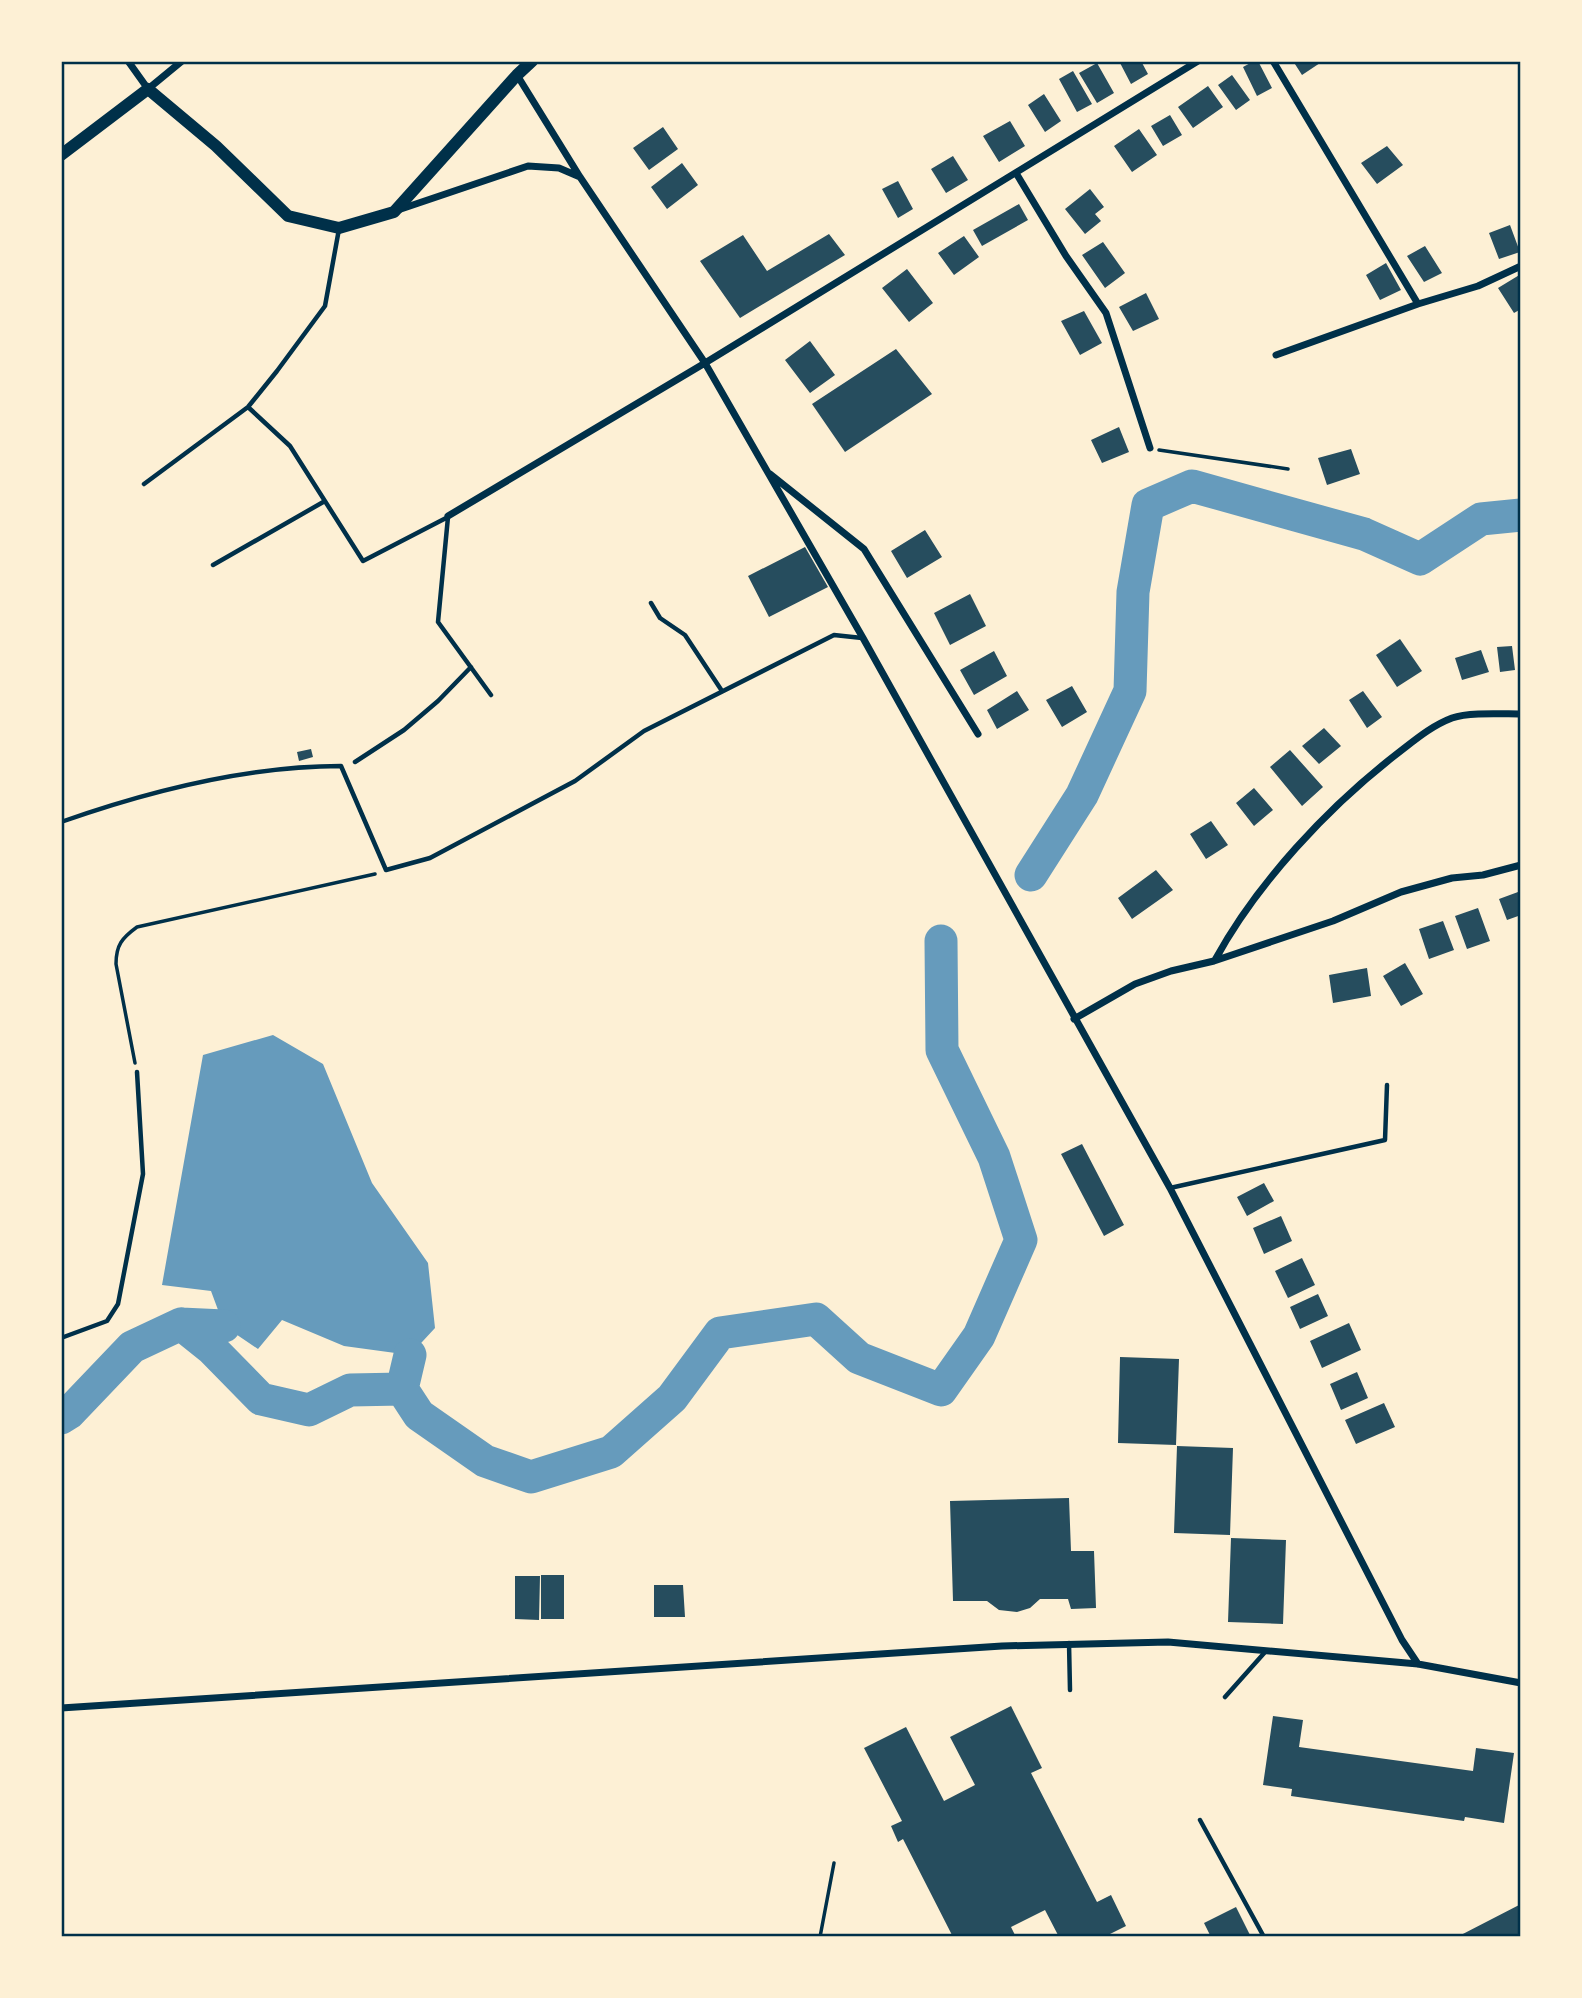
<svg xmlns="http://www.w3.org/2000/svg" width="1582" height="1998" font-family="Mulish,sans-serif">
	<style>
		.water { fill: #669bbc }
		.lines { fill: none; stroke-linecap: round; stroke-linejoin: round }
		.river { stroke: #669bbc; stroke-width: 33 }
		.building { fill: #264d5e }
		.path { stroke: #003049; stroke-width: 3.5 }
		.service { stroke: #003049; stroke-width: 4.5 }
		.minor { stroke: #003049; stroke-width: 7 }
		.tertiary { stroke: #003049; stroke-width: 12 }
		.neatline { fill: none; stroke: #003049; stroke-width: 2.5 }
	</style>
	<rect width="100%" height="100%" fill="#fdf0d5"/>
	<!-- water -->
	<path class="water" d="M273 1035 323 1064 372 1183 428 1263 435 1328 410 1355 344 1346 282 1320 258 1349 224 1326 211 1291 162 1285 203 1055Z"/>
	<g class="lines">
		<!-- river -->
		<path class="river" d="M1031 875 1082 795 1130 691 1133 592 1148 505 1192 486 1364 534 1420 559 1481 519 1521 515
			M181 1324 224 1326
			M402 1389 410 1355
			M61 1418 69 1413 132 1347 181 1324 211 1348 261 1399 309 1410 350 1390 402 1389 419 1415 485 1461 531 1477 611 1452 672 1398 720 1333 816 1319 859 1358 941 1390 979 1336 1021 1240 994 1157 942 1050 941 941"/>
	</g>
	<!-- building -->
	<path class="building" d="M1119 61H1141L1148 74 1131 84Z
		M1254 61H1258L1272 88 1257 96 1243 67Z
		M1293 61H1323L1302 75Z
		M1097 63 1114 93 1097 103 1079 73Z
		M1073 71 1092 104 1077 112 1059 79Z
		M1232 75 1250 100 1236 110 1218 85Z
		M1208 86 1223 107 1193 128 1178 107Z
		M1044 94 1061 121 1045 132 1028 105Z
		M1170 115 1182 135 1163 146 1151 126Z
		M1010 121 1025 146 999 162 983 136Z
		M663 127 678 149 649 170 633 148Z
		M1139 129 1157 155 1132 172 1114 146Z
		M1387 146 1403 165 1377 184 1361 163Z
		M953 156 968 180 946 193 931 169Z
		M682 163 698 185 667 209 651 187Z
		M898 181 913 209 898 218 882 189Z
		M1090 189 1104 207 1095 214 1101 221 1085 234 1065 209Z
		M1019 204 1028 220 982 246 973 230Z
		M1510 225 1520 252 1499 259 1489 233Z
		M829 234 845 255 740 318 700 261 743 235 767 271Z
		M964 236 979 257 954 275 938 253Z
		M1103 242 1125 273 1105 288 1082 255Z
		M1425 246 1442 273 1424 282 1407 256Z
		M1386 263 1401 290 1380 300 1366 275Z
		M907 269 933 303 909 322 882 288Z
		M1521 274V309L1514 313 1498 288Z
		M1146 293 1159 319 1133 331 1119 307Z
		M1084 311 1102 343 1080 355 1061 321Z
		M810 341 835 375 810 393 785 360Z
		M896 349 932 394 845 452 812 404Z
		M1119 427 1129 452 1102 463 1091 440Z
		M1351 449 1360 474 1327 485 1318 458Z
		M925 530 942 557 907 578 891 551Z
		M805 547 828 587 769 617 748 576Z
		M970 594 986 626 950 645 934 613Z
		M1400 639 1422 671 1397 687 1376 655Z
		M1512 646 1515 670 1500 672 1497 647Z
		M1481 650 1489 672 1462 680 1455 658Z
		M994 651 1007 676 974 695 960 670Z
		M1072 686 1087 712 1062 727 1046 700Z
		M1017 691 1029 710 997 729 987 710Z
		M1363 691 1382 717 1367 728 1349 700Z
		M1324 728 1341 746 1319 764 1302 746Z
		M311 749 313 757 299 761 297 752Z
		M1290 750 1323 787 1302 806 1270 767Z
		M1254 788 1273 810 1254 826 1236 803Z
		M1211 821 1228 845 1206 859 1190 834Z
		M1156 870 1173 890 1132 919 1118 898Z
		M1518 892 1521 915 1507 920 1499 899Z
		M1478 908 1490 941 1467 949 1455 916Z
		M1443 921 1454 950 1429 959 1419 929Z
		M1405 963 1423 994 1401 1006 1383 976Z
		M1367 968 1371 996 1333 1003 1329 975Z
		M1082 1144 1124 1225 1104 1236 1061 1154Z
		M1264 1183 1274 1201 1247 1216 1237 1197Z
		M1281 1216 1292 1241 1264 1254 1253 1228Z
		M1302 1258 1315 1285 1288 1298 1275 1271Z
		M1318 1294 1328 1316 1300 1329 1290 1307Z
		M1349 1323 1361 1350 1322 1368 1310 1341Z
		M1120 1357 1179 1359 1176 1445 1118 1443Z
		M1357 1372 1368 1398 1341 1410 1330 1384Z
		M1384 1403 1395 1427 1356 1444 1345 1420Z
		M1177 1446 1233 1448 1230 1535 1174 1533Z
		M1069 1498 1071 1551H1094L1096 1608 1071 1609 1068 1599H1040L1030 1608 1017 1612 999 1610 987 1601H953L950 1501Z
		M1231 1538 1286 1540 1283 1624 1228 1622Z
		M541 1575H564V1619H541Z
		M515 1576H540L539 1620 515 1619Z
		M654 1585H683L685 1617H654Z
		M1011 1706 1042 1768 1031 1773 1097 1902 1111 1895 1126 1926 1104 1937H1059L1045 1910 1011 1927 1016 1937H953L903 1839 898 1842 891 1826 902 1821 864 1748 906 1727 944 1801 975 1785 950 1737Z
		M1273 1716 1303 1720 1299 1747 1473 1771 1476 1748 1514 1753 1504 1823 1465 1817 1464 1821 1291 1796 1292 1789 1263 1785Z
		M1521 1904V1937H1457Z
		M1236 1907 1251 1937H1211L1204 1923Z"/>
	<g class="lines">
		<!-- path -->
		<path class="path" d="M1159 450 1288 469
			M135 1063 116 964C116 945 122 938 137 927L375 874
			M820 1937 834 1863"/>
		<!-- service -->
		<path class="service" d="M248 407 290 446 363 561 448 517
			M144 484 248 407 277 371 325 306 339 229
			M448 517 438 622 491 695
			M213 565 325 501
			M651 603 660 618 685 635 722 691
			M355 762 404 730 438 701 471 667
			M61 822C149 791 248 766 341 766L386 870 430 858 575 781 644 731 834 635 862 638
			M1170 1188 1385 1140 1387 1085
			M61 1338 107 1321 118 1304 143 1174 137 1072
			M1069 1643 1070 1690
			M1225 1697 1266 1651
			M1200 1820 1264 1937"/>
		<!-- minor -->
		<path class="minor" d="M128 61 148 89 182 61
			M1273 61 1418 304 1478 286 1521 266
			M517 75 580 177 705 363 863 638 1170 1188 1402 1640 1418 1664
			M1016 173 1066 256 1106 313 1150 448
			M398 210 528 166 559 168 580 177
			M1276 355 1418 304
			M770 474 864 549 978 734
			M448 516 705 363 1198 61
			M1215 960C1257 883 1328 807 1398 753 1415 740 1431 726 1452 718 1469 712 1501 714 1521 714
			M1074 1019 1135 984 1171 971 1214 961 1333 921 1401 892 1452 878 1483 875 1521 865
			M61 1708 1002 1646 1168 1642 1418 1664 1521 1683"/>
		<!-- tertiary -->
		<path class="tertiary" d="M61 155 148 89 216 146 288 216 339 228 394 212 517 75 532 61"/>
	</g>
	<!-- border -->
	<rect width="1582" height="1998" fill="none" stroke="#fdf0d5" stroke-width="126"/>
	<rect x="63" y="63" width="1456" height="1872" class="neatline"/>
</svg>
